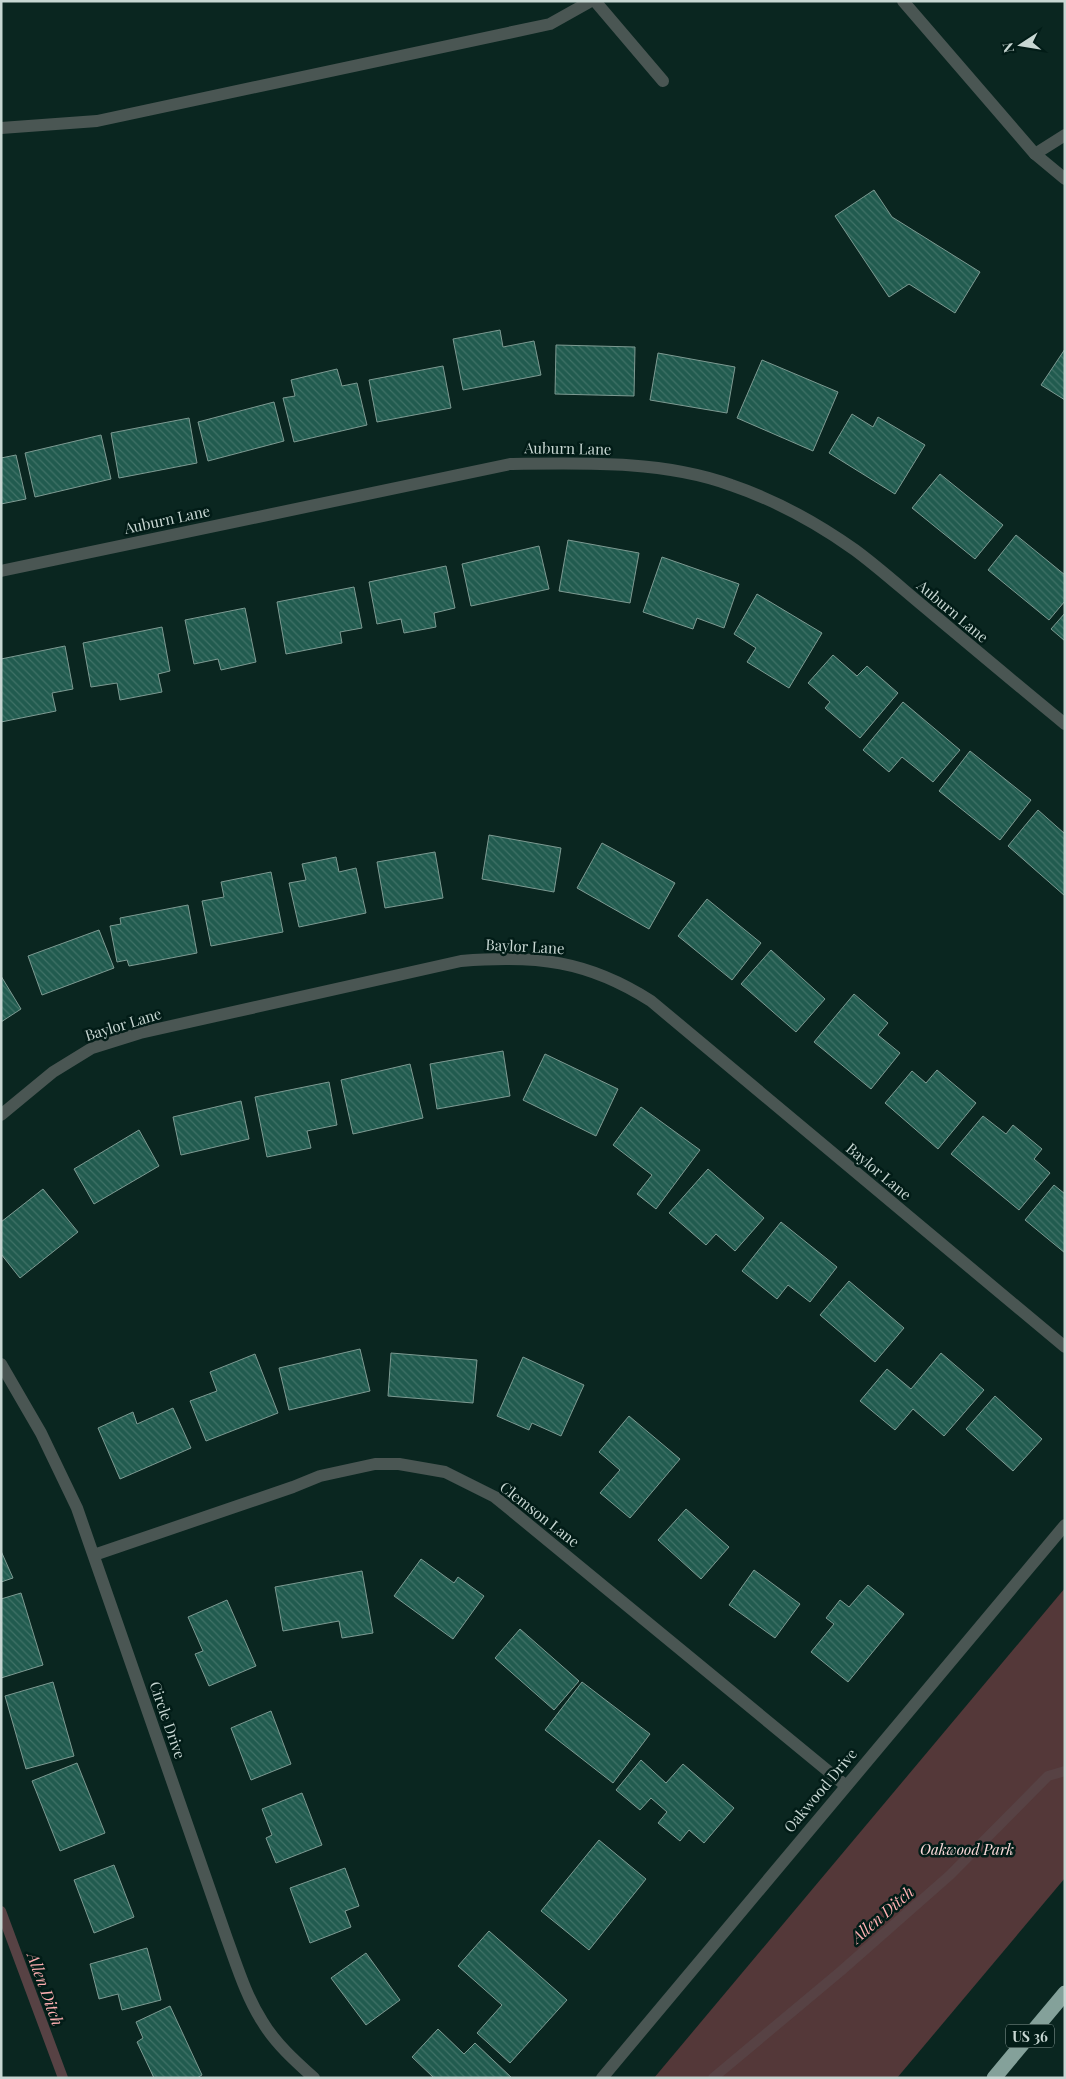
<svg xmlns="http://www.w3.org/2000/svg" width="1066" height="2079" font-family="'Playfair Display',serif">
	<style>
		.green { fill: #543839 }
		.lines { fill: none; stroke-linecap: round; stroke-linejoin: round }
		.stream { stroke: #574244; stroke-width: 10 }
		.building { fill: url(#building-back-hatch); stroke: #7d9a92 }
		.service { stroke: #4a5653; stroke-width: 12 }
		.minor { stroke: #4a5653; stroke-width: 12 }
		.tertiary { stroke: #4a5653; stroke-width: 12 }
		.motorway { stroke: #84a19a; stroke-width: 15 }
		.labels { text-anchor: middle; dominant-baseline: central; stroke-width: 5; stroke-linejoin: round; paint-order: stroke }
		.shield { fill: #021c17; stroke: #8d9f9b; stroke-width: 1 }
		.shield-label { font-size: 14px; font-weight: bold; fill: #c8d7d3 }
		.street-label { font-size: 15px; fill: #c8d7d3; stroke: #021c17 }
		.park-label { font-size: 15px; font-style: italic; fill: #fddbdb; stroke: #021c17 }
		.water-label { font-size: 16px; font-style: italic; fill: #feafb1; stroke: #021c17 }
	</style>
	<defs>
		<pattern id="building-back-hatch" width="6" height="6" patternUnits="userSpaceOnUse" patternTransform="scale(1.25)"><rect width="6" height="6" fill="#215b4f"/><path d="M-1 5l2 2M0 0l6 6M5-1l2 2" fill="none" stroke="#407267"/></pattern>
	</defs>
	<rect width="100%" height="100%" fill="#0a2620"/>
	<!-- green -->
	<path class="green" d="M1065 1588V1878L897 2078H654Z"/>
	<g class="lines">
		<!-- stream -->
		<path class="stream" d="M1 1911 63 2078
			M713 2078 841 1971 950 1875 1048 1776 1065 1771"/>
	</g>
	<!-- building -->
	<path class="building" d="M874 190 892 217 980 272 955 313 909 284 889 297 835 216Z
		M500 330 503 347 534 341 541 375 463 390 453 339Z
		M556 345 635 347 634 396 555 394Z
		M1065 349V400L1041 385Z
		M658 353 735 367 727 413 650 400Z
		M762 360 838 392 813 451 737 418Z
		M443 366 451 408 377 422 369 380Z
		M337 369 342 386 357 383 367 425 294 442 283 398 295 396 291 380Z
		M274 402 284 441 208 461 198 422Z
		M852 414 873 427 878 417 925 445 895 494 829 453Z
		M189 418 197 463 119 478 111 433Z
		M101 435 111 479 35 497 25 453Z
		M16 455 26 499 1 504V458Z
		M940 474 1003 525 975 559 912 508Z
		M1016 535 1065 575V601L1049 620 988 570Z
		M568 540 639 553 630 603 559 591Z
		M539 546 549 589 471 606 462 564Z
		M662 557 739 584 724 628 697 618 693 629 643 612Z
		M446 566 455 608 434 613 436 627 404 633 401 619 377 624 369 582Z
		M354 587 362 628 340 632 342 643 286 654 277 602Z
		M757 594 822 633 789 688 747 662 756 648 734 634Z
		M245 608 256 662 221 670 218 659 194 664 185 620Z
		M1065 613V641L1051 629Z
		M162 627 170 671 158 674 162 692 120 700 117 683 91 687 83 643Z
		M65 646 73 689 52 693 56 711 1 722V659Z
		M833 655 857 676 867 666 898 693 860 738 825 708 830 702 808 683Z
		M903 702 960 750 933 782 902 757 889 772 863 750Z
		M970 751 1031 800 1000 840 939 791Z
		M1038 810 1065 834V896L1008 846Z
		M489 835 561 848 554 892 482 879Z
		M602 843 675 883 649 929 577 888Z
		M435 852 443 898 385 908 377 862Z
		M336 857 339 872 356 868 366 913 299 927 289 883 306 880 302 864Z
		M271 872 283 932 211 946 202 901 224 897 221 882Z
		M707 899 761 943 732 980 678 936Z
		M188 905 197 953 129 966 127 960 117 962 110 926 121 924 120 918Z
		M99 930 114 968 42 995 28 956Z
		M771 950 825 999 796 1032 741 984Z
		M1 976 21 1009 1 1022Z
		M854 994 888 1023 878 1035 900 1053 871 1089 814 1042Z
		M503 1051 510 1096 437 1109 430 1064Z
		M545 1054 618 1089 596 1136 523 1100Z
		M410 1064 423 1118 353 1134 341 1080Z
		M937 1070 976 1103 938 1149 885 1103 912 1071 926 1083Z
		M329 1082 337 1125 307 1131 311 1148 267 1157 255 1097Z
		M241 1101 249 1139 181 1155 173 1117Z
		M641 1107 700 1150 656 1209 637 1194 652 1175 613 1145Z
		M983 1116 1006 1134 1013 1125 1042 1149 1034 1159 1050 1173 1019 1210 951 1154Z
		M139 1130 159 1166 94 1204 74 1169Z
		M708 1169 764 1218 735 1251 716 1234 706 1245 669 1213Z
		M1054 1185 1065 1194V1253L1025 1220Z
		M43 1189 78 1232 20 1278 1 1254V1222Z
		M781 1222 837 1267 810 1302 788 1285 777 1299 742 1271Z
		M849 1281 904 1328 875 1362 820 1315Z
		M360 1349 370 1391 289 1410 279 1368Z
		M391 1353 477 1360 473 1403 388 1396Z
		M941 1353 984 1390 944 1436 913 1409 895 1430 860 1401 887 1369 911 1389Z
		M255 1354 278 1413 206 1441 190 1401 217 1391 210 1372Z
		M523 1357 584 1385 561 1436 532 1423 529 1430 497 1416Z
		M995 1396 1042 1439 1013 1471 966 1429Z
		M173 1408 191 1448 120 1479 98 1428 133 1412 137 1424Z
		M629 1416 680 1459 630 1518 600 1493 620 1470 599 1452Z
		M686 1509 729 1547 701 1579 658 1540Z
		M1 1551 13 1578 1 1582Z
		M421 1559 454 1583 458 1577 484 1596 453 1639 394 1596Z
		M754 1570 800 1604 775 1638 729 1605Z
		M362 1571 373 1633 342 1638 339 1621 283 1631 275 1587Z
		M868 1585 904 1614 848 1682 811 1652 834 1624 826 1618 840 1600 849 1607Z
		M21 1593 43 1665 1 1678V1599Z
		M227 1600 256 1666 209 1686 195 1654 203 1651 188 1617Z
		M520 1629 579 1681 554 1710 495 1658Z
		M53 1682 74 1756 26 1769 5 1696Z
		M582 1682 650 1734 613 1783 545 1730Z
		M271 1711 291 1764 251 1780 231 1728Z
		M641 1760 666 1783 683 1764 734 1808 704 1843 689 1830 680 1841 658 1823 667 1812 651 1798 640 1810 616 1790Z
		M77 1763 105 1833 60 1851 32 1781Z
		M302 1793 322 1845 276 1863 266 1838 272 1835 262 1809Z
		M599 1840 646 1879 589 1950 541 1911Z
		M114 1865 134 1917 94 1933 74 1880Z
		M345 1868 359 1906 345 1911 351 1927 310 1943 290 1888Z
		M489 1931 567 2000 510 2063 477 2033 502 2005 458 1966Z
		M147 1948 161 2000 122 2010 118 1994 99 1999 90 1964Z
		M366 1953 400 2000 366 2025 331 1978Z
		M170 2006 202 2075 197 2078H154L137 2042 143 2038 136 2022Z
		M438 2029 464 2054 475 2043 512 2078H434L412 2057Z"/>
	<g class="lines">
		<!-- service -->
		<path class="service" d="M595 1 663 81
			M1 128 97 121 550 24 591 1"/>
		<!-- minor -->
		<path class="minor" d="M1035 154 1065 135
			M1 571 510 464C582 463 663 460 731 485 775 500 817 523 855 550 882 570 908 594 934 615 977 651 1021 688 1065 724
			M1 1115 53 1072 92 1048 140 1033 461 961C536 955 587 960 651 1001L1065 1347
			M1 1364 41 1433 77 1508 227 1939C237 1966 246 1996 262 2021 275 2043 295 2061 314 2078
			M94 1555 293 1487 320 1476 375 1464H399L445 1472 495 1497 845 1785
			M602 2078 1065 1525"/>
		<!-- tertiary -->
		<path class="tertiary" d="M903 1 1035 154 1065 179"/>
		<!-- motorway -->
		<path class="motorway" d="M994 2078 1065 1993"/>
	</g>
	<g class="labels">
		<!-- shield labels -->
		<rect class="shield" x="1006" y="2024.5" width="48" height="23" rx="4"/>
		<g class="shield-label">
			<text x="1030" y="2036">US 36</text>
		</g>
		<!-- street labels -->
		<g class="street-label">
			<text transform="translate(568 448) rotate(1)">Auburn Lane</text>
			<text transform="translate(167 519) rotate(-12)">Auburn Lane</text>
			<text transform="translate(953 611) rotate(40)">Auburn Lane</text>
			<text transform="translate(525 946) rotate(3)">Baylor Lane</text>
			<text transform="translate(123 1024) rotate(-17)">Baylor Lane</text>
			<text transform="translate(879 1171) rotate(40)">Baylor Lane</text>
			<text transform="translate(540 1514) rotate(38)">Clemson Lane</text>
			<text transform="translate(168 1720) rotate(71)">Circle Drive</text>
			<text transform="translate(820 1790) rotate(-50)">Oakwood Drive</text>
		</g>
		<!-- park labels -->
		<g class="park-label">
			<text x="967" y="1849">Oakwood Park</text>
		</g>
		<!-- water labels -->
		<g class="water-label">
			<text transform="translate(882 1914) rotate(-41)">Allen Ditch</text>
			<text transform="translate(46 1989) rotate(70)">Allen Ditch</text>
		</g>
	</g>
	<!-- border -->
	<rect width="1066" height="2079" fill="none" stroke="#c8d7d3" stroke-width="5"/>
	<!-- north arrow -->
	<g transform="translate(1021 45) rotate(258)" stroke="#021c17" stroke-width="4" paint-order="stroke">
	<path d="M0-4L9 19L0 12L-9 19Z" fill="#c8d7d3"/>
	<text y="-8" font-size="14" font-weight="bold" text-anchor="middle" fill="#c8d7d3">N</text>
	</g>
</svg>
